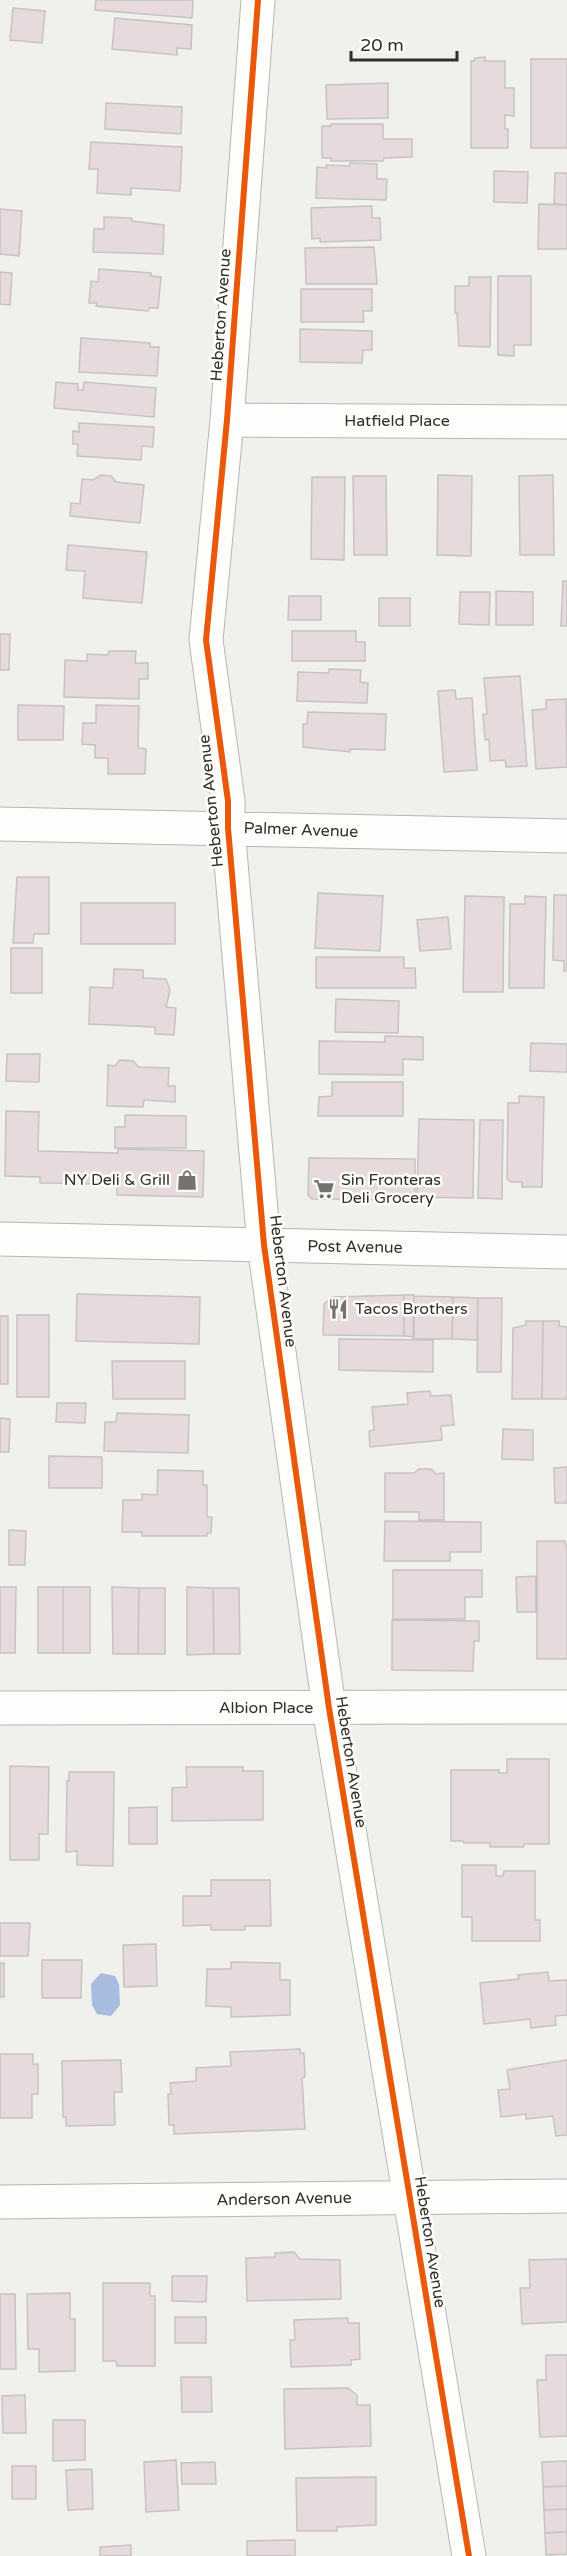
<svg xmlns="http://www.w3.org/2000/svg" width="567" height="2556" font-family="'Varela Round',sans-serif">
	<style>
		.water { fill: #a8bcdf }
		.building { fill: #e7dadc; stroke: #c5c4c2; stroke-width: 1.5 }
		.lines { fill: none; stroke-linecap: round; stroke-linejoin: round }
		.minor-casing { stroke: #b6b6b3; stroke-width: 35 }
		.minor { stroke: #fdfdfc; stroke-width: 33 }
		.cycleway-casing { stroke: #fffefa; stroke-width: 10 }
		.cycleway { stroke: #e8590c; stroke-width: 6 }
		.labels { text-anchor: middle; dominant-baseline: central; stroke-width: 5; stroke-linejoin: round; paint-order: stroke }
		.street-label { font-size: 16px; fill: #302f2d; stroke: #fffefa }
		.poi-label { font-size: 16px; fill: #302f2d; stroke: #fffefa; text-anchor: start }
	</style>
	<rect width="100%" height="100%" fill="#f0f0ec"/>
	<!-- water -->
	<path class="water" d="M101 1973 115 1976 119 1984 120 2005 111 2016 97 2014 92 2005 91 1984Z"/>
	<!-- building -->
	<path class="building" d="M96 0H193L192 18 95 10Z
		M13 8 45 11 42 43 10 40Z
		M115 18 192 25 191 49 177 48V55L112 49Z
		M485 57V61H505V88H514V116L505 115V129H508V148H471V61H474L475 58Z
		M531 59H567V148H531Z
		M388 83V118L327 119 326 85Z
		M106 103 182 107 181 134 105 129Z
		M331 124H383V139H412V157L384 158 383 161H331V158H322V126H331Z
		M91 142 182 147 180 191 131 188V195L97 193 98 169H89Z
		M350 163 377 164V179H387L386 200 316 198 317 167 327 168 326 165 350 166Z
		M494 171 528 172 527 203 494 202Z
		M555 173H567V205L554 204Z
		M539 204 567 205V249H538Z
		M372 206V218H380L381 240 320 242V238L312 239 311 208Z
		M0 209 22 211 19 256 0 254Z
		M104 217 132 218V221L164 225 163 254 93 252 94 229H104Z
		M374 247 377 284H306L305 248Z
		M99 269 151 273V276L161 277 158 308H149L148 311 96 306 97 303H89L91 281 98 282Z
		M0 272 12 273 10 305 0 304Z
		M498 276H531V345H514V356L498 355Z
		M469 277H491L490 347 459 346 457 313H455V286H469Z
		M301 289H372V311H363L364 322H301Z
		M300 329 372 331V350H363L362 363 300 362Z
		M81 338 150 343V347H159L157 376 79 372Z
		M56 382 78 384V390H83L84 382 156 388 154 417 54 408Z
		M79 423 154 427 153 447 142 446 141 460 77 456 78 444H73V431L79 432Z
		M101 475 111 476 116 482 144 485 140 523 70 516 71 503 80 504 82 479 93 480Z
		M438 475 472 476 471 556 437 555Z
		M553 475 554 555H520L519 476Z
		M353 476H386L387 555H354Z
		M312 477H345L344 560 311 559Z
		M68 545 147 552 142 603 83 598 85 571 66 570Z
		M563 581H567V626H561Z
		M496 591 533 592V625H496Z
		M460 592H490L489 625 459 624Z
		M289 596H321V620H288Z
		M379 598H410V626H379Z
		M292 631H356V642H365V661H292Z
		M0 634H10L9 670H0Z
		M109 651H136L135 663H148V679H139V699L64 697 65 660 87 661V654L108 655Z
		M329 669 361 670 360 682 368 683 367 703 297 701 298 672 329 673Z
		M520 676 527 766 506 767 505 760 490 761 489 739 485 740 483 714H487L484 678Z
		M455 690 456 699 472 698 477 770 444 772 438 691Z
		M566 699 567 767 536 769 532 710 546 709V700Z
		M18 705 64 706 63 740H18Z
		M96 705 139 706 138 748 146 749 145 774H108V758H95V745L82 744 83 723H96Z
		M308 712 386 714 385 750 350 749V752L303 747V724H307Z
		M17 877H49V934H34L33 943H13Z
		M318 893 383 896 380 951 315 948Z
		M554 895H567V971H564V961L553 960Z
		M465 896 504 897 503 992H463Z
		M525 896 546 897 544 988H509L510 904H525Z
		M81 903H175V944H81Z
		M448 917 451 949 420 951 417 920Z
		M11 948H42V993H11Z
		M316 957H404V968H415L416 988H316Z
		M114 969 143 970V978L166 979 170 990 166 1007 176 1008 174 1035 155 1034V1027L89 1024 90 987 113 988Z
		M336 999 399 1001 398 1033 335 1032Z
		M385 1036 423 1037V1060L403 1059V1075L319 1074V1041L385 1042Z
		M531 1043 567 1044V1072L530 1071Z
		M7 1054H40L39 1082 6 1081Z
		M120 1060 133 1061 139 1067 169 1068 168 1086H175V1102L144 1100 143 1107 107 1106 108 1065 115 1066Z
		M332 1082H403V1116H318L319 1097 332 1096Z
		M519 1096 544 1097 542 1187H522V1182H511L507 1179 508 1103H519Z
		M6 1111 39 1112 38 1151 118 1153V1149L204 1151 203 1197 117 1195V1184L40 1183V1177L5 1176Z
		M125 1115 186 1116V1148H115V1127H125Z
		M419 1119 474 1120 473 1198 417 1197Z
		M480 1120H503L502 1199 478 1198Z
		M309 1158 415 1159V1198L401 1197V1200L312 1199 308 1195Z
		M77 1294 200 1297 199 1344 76 1341Z
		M404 1295H414V1337L404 1336Z
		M404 1295V1336L323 1335 324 1304 333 1297Z
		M414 1296 453 1297 452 1339H413Z
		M453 1297 478 1298 477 1340 452 1339Z
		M478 1298H502L501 1372H477Z
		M17 1315H49V1397H17Z
		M0 1316H8V1384H0Z
		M526 1321H543L542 1399H512L513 1328 526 1325Z
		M543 1321H559V1326L567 1327V1399H542Z
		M339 1339 433 1340V1372L339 1370Z
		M112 1361H185V1399H113Z
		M430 1391 431 1396 451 1395 454 1425 441 1426 442 1440 370 1447 369 1431 374 1430 372 1407 408 1404 407 1393Z
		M57 1403H86L85 1423 56 1422Z
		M117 1413 189 1415 188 1453 104 1451 105 1422H116Z
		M0 1418 10 1419 9 1452H0Z
		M503 1429 533 1430V1460L502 1459Z
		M49 1456 102 1457V1488H49Z
		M567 1467V1503H555L554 1468Z
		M419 1469H431L436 1474 444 1473V1520H419V1512H385V1473H414Z
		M158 1470 203 1471V1485H207V1517H212L211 1533H207V1536H142V1532H122L123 1500H142V1494L157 1495Z
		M385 1521 481 1522V1552H450V1561H384Z
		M9 1530 26 1531 25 1565H9Z
		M537 1541H565L567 1550V1659H537Z
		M393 1570H482V1597H465V1619H393Z
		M536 1576V1612H517L516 1577Z
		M0 1587H16L15 1653H0Z
		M38 1587H63V1653H38Z
		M63 1587H90V1653H63Z
		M112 1587 139 1588 138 1654H113Z
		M187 1587 213 1588 214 1654 187 1655Z
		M139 1588H165V1654H138Z
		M213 1588H239L240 1654H214Z
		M392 1620 479 1621V1641H474L473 1671 392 1670Z
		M507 1759H549V1844H524V1847H490V1843H464L463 1841H451V1770H499V1773H507Z
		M10 1766 49 1767 48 1834H39V1860H10Z
		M186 1767H243V1771H263V1820L172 1821V1788L187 1787Z
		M69 1772H114L113 1866 77 1865V1851L66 1852 67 1781H69Z
		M157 1807V1844H129V1808Z
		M462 1865H496V1876H503L504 1871H535V1920H540V1941H472V1917H462Z
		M211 1880H270L271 1926H245V1930H211V1925L183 1926V1896H211Z
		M0 1923H30L28 1956H0Z
		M156 1944 157 1986 124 1987 123 1945Z
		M42 1960H82L81 1998H42Z
		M231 1962 280 1963V1980H290V2015L231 2017V2007L206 2006 207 1969H231Z
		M0 1963H4V1997H0Z
		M548 1972 549 1981 567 1980V2015L555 2016 556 2025 531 2028 530 2019 484 2024 480 1983 519 1979 518 1975Z
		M300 2049V2053H304L305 2077 302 2078 305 2129 174 2134V2125H169L168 2094H171L170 2083 196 2081V2068L231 2066 230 2052Z
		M0 2054H33V2064H38V2094H32V2118H0Z
		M121 2060 122 2092H114L115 2125 66 2126V2117H63L62 2061Z
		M567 2060V2135L556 2136 553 2116 526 2119V2114L501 2117 498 2090 510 2089 507 2070Z
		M294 2252 300 2259 340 2260 341 2299 247 2301 246 2258 275 2257V2253Z
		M567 2259V2322L522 2324 520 2288H530L529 2260Z
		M172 2276H207L206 2302 172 2301Z
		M103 2283H150V2296H155V2366H117L116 2361H103Z
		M70 2293V2319H75V2371L39 2372V2349H28L27 2294Z
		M0 2294H15L16 2369H0Z
		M175 2317H206V2343H175Z
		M348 2318V2323H359L360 2359 351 2360V2365L291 2367 290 2340H295L294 2320Z
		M546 2355H567V2436L540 2437 537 2380H546Z
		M181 2377H211L212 2412H182Z
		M348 2388 357 2395V2405H370L371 2446 285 2449 284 2389Z
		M25 2395 26 2433H3L2 2396Z
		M53 2420H85V2460L53 2461Z
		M176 2460 179 2510 146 2512 144 2462Z
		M567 2461V2486L543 2487 542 2462Z
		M215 2462 216 2484H182L181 2463Z
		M12 2466H36V2499H12Z
		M92 2469 93 2509 68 2510 66 2470Z
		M376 2477V2525L337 2527V2531H297L296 2478Z
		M567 2486V2509L544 2510 543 2487Z
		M567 2509V2532L545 2533 544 2510Z
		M567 2532V2554L546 2555 545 2533Z
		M295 2540V2556H247V2541Z
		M131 2545V2556H100V2547Z"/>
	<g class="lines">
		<!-- minor casing -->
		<g class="minor-casing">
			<path id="minor" d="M258 0 227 420 206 640 228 801V828L264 1245 329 1708 469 2556
				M227 420 567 422
				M0 824 567 836
				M0 1239 567 1252
				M0 1708 567 1707
				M0 2202 567 2196"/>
		</g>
		<!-- minor -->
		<use href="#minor" class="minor"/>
		<!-- cycleway casing -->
		<g class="cycleway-casing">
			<path id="cycleway" d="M258 0 227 420 206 640 228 801V828L264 1245 329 1708 469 2556"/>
		</g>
		<!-- cycleway -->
		<use href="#cycleway" class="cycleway"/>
	</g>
	<!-- icons -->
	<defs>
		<g id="shop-bare" transform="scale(1.62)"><path d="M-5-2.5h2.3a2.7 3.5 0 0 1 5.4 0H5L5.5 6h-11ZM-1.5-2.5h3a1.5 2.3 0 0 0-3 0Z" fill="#737370" stroke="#fffefa" stroke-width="2.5" paint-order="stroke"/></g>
		<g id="supermarket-bare" transform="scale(1.62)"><path d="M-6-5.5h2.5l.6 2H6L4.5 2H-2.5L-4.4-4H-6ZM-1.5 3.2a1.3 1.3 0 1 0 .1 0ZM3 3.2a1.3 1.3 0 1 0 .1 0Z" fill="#737370" stroke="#fffefa" stroke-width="2.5" paint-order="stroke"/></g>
		<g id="restaurant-bare" transform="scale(1.62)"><path d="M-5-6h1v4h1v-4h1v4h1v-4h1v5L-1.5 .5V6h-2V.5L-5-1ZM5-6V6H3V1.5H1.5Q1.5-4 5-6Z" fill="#737370" stroke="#fffefa" stroke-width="2.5" paint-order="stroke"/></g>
	</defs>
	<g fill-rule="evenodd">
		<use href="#shop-bare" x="187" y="1180"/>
		<use href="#supermarket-bare" x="324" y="1189"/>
		<use href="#restaurant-bare" x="338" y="1309"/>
	</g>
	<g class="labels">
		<!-- street labels -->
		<g class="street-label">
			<text transform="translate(221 315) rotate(-86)">Heberton Avenue</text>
			<text x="397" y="421">Hatfield Place</text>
			<text transform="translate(211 801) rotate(-96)">Heberton Avenue</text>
			<text transform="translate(301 830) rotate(2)">Palmer Avenue</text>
			<text transform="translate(355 1247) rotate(1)">Post Avenue</text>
			<text transform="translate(283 1281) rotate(83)">Heberton Avenue</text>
			<text x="266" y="1708">Albion Place</text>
			<text transform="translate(351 1762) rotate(81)">Heberton Avenue</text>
			<text transform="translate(284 2199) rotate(-1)">Anderson Avenue</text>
			<text transform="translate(430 2242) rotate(81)">Heberton Avenue</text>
		</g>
		<!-- poi labels -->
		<g class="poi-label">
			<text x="170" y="1180" text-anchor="end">NY Deli &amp; Grill</text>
			<text x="341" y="1180">Sin Fronteras<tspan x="341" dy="18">Deli Grocery</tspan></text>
			<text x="355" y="1309">Tacos Brothers</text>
		</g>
	</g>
	<!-- scale -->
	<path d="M351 51v9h106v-9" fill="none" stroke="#302f2d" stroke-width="3"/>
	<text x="360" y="51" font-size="18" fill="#302f2d" stroke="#fffefa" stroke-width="4.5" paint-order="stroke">20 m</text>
</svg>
